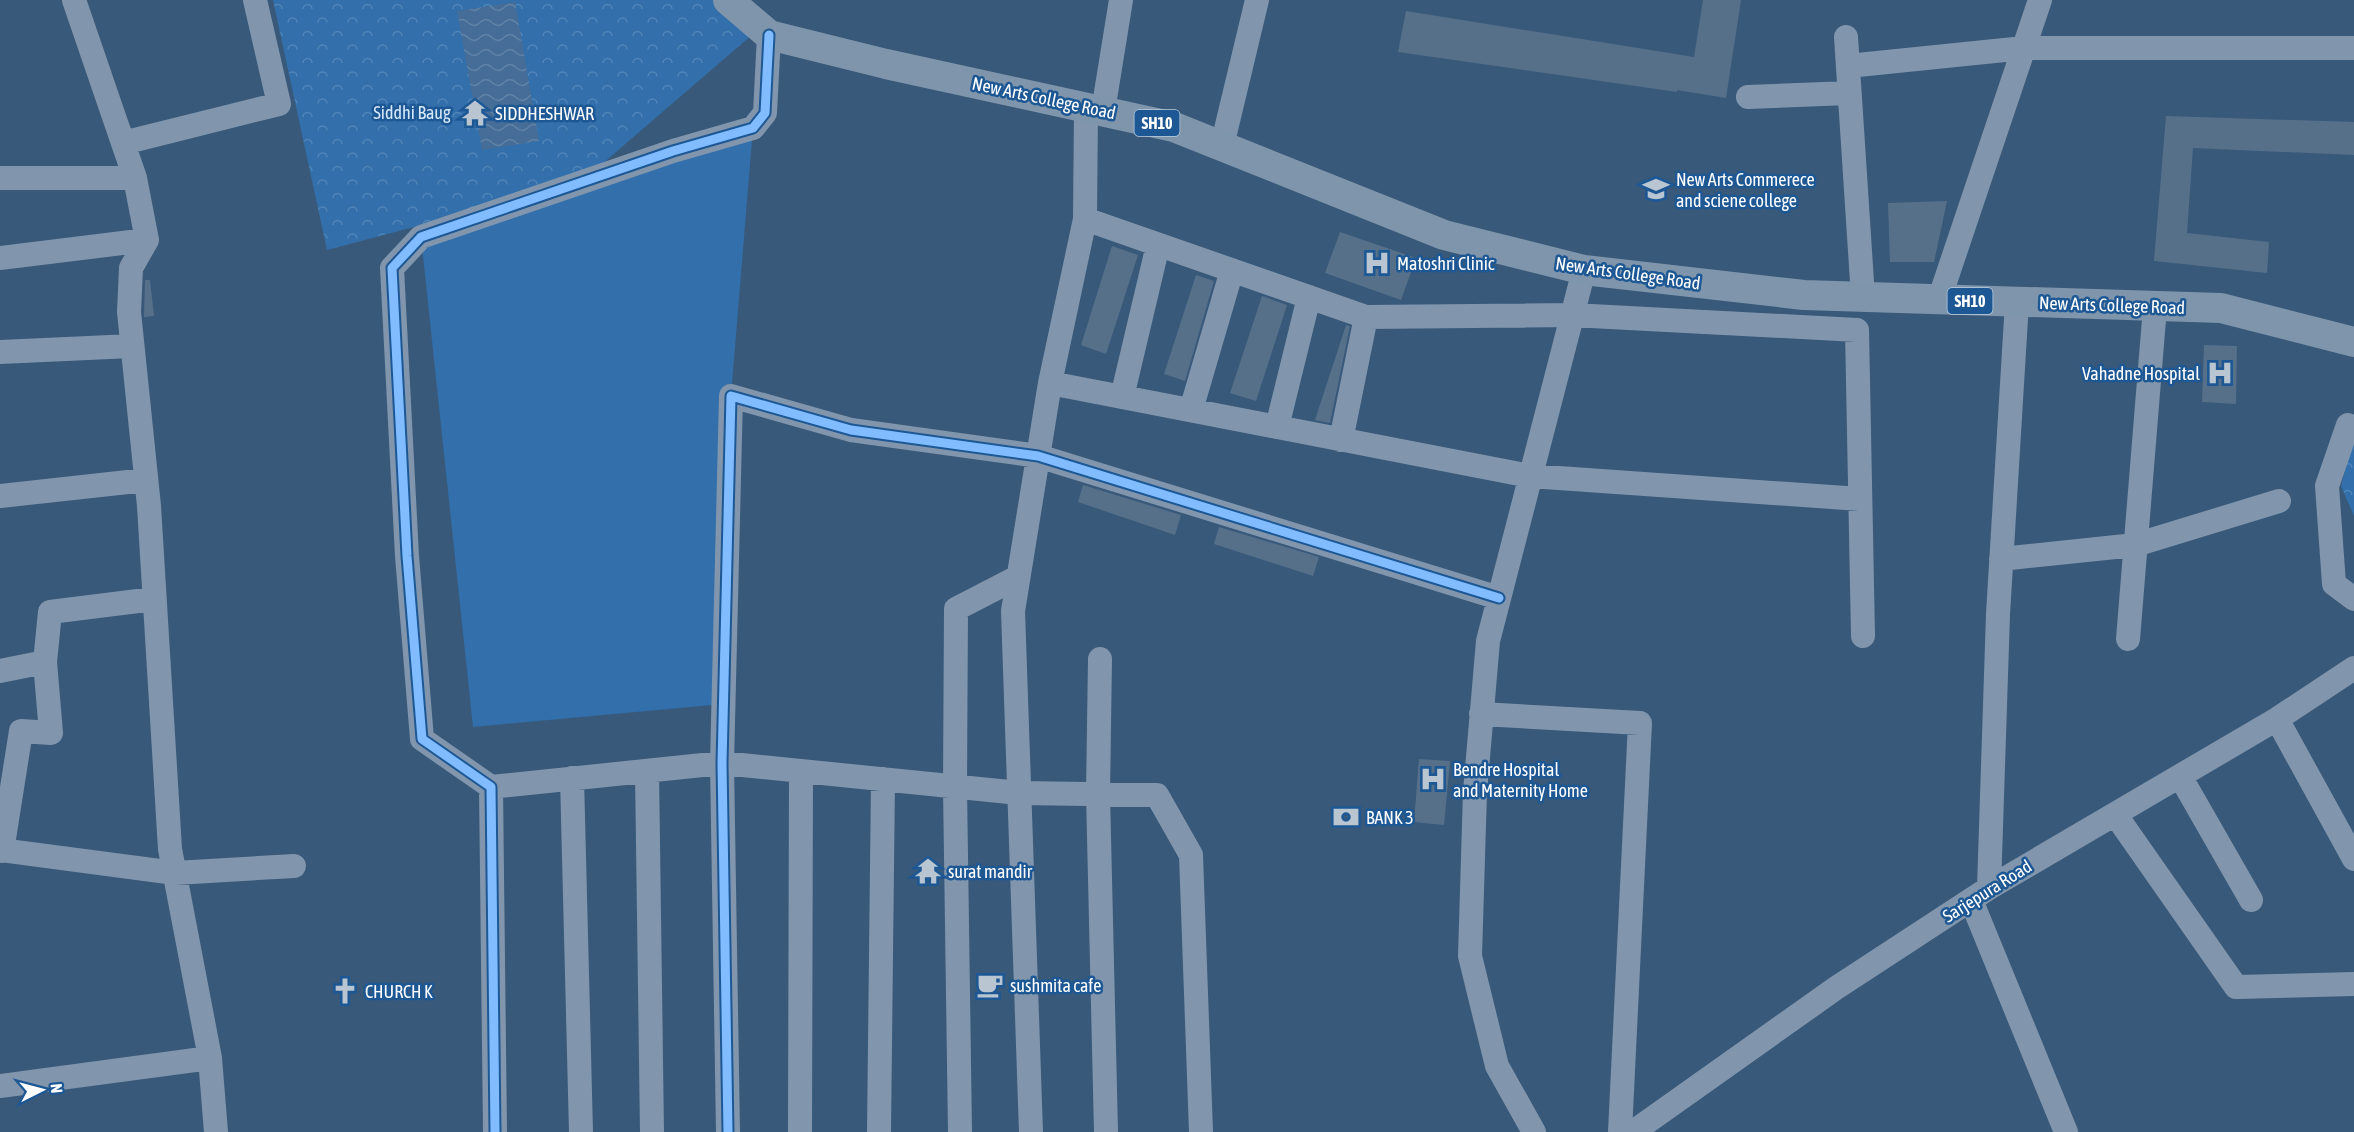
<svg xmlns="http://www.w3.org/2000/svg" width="2354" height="1132" font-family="'Asap Condensed',sans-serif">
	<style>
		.park { fill: url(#park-crowns) }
		.pitch { fill: #326fab }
		.water { fill: url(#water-waves) }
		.building { fill: #56708a }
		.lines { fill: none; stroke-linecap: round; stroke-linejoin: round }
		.minor { stroke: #8196ad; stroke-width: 24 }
		.major { stroke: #7f95ab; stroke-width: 30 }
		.cycleway-casing { stroke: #1d5895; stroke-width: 13 }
		.cycleway { stroke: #80bcff; stroke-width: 9 }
		.labels { text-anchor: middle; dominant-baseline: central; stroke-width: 5; stroke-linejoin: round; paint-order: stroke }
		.shield { fill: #1d5895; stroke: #bbcddf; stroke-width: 1.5 }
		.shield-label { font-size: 16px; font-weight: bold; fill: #fff }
		.street-label { font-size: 18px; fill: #fff; stroke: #1d5895 }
		.park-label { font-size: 18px; fill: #d6e8fb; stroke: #1d5895 }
		.poi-label { font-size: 18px; fill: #fff; stroke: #1d5895; text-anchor: start }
	</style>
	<defs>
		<pattern id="park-crowns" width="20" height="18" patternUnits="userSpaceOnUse" patternTransform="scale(1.5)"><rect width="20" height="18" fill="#326fab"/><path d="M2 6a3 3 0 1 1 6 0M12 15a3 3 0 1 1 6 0" fill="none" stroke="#5185b8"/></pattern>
		<pattern id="water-waves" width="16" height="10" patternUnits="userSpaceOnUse" patternTransform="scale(1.5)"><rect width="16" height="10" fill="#456d97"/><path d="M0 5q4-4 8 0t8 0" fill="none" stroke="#6183a7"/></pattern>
	</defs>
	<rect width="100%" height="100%" fill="#38597a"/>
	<!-- park -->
	<path class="park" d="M273 0H719L760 28 580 183 327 250Z
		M2354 435V516L2341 486Z"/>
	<!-- pitch -->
	<path class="pitch" d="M753 128 731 396 723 704 473 727 421 237Z"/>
	<!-- water -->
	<path class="water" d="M515 2 539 141 482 150 457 11Z"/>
	<!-- building -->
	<path class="building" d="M1703 0H1741L1726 98 1677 90V92L1398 52 1406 11 1694 57Z
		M2166 116 2354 122V155L2193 148 2187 233 2269 242 2267 273 2154 261Z
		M1947 201 1934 262H1890L1888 203Z
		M1340 232 1416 258 1401 300 1325 273Z
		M1112 246 1138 255 1106 354 1081 345Z
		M1196 275 1214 281 1185 381 1164 374Z
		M145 280H150L154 316 144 317Z
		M1262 296 1287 305 1256 401 1230 393Z
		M1346 325 1350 326 1330 423 1315 420Z
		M2204 345 2237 346 2236 404 2202 402Z
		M1083 485 1181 515 1175 535 1078 502Z
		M1219 527 1319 557 1313 576 1214 544Z
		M1419 759 1450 761 1444 825 1414 822Z"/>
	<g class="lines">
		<!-- minor -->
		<path class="minor" d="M74 0 135 178 147 240 131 268 129 312 149 506 170 849 210 1058 216 1132
			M1846 37 1863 297
			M1848 66 2024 48H2354
			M1748 97 1849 93
			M1103 111 1121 0
			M123 143 279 104 255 0
			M1222 146 1257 0
			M0 178H135
			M1085 219 1366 317 1572 315 1857 330 1863 636
			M0 258 147 240
			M1939 300 2040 0
			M0 352 132 346
			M1050 383 1530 476 1860 499
			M1122 397 1158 245
			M1191 410 1232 270
			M2348 425 2327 486 2334 584 2354 599
			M1277 427 1309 297
			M1341 440 1366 317
			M0 496 146 480
			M2001 559 2135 545 2279 501
			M2128 639 2155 307
			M1100 659 1098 794 1106 1132
			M0 671 45 662
			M1481 714 1640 723 1620 1132
			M2277 719 2354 859
			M647 771 652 1132
			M2180 776 2251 900
			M572 778 581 1132
			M491 787 722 763 1019 793 1157 795 1191 855 1201 1132
			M2115 814 2236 987 2354 984
			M0 850 175 873 294 866
			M2 851 21 731 51 733 45 662 50 612 154 599
			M1989 888 1998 614 2017 302
			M1971 900 2066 1132
			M0 1086 210 1058
			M495 1132 491 787 422 739 407 556 392 268 421 237 673 151 753 128 765 113 769 35
			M728 1132 722 763 731 396 851 430 1038 456 1499 598
			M800 1132 801 771
			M879 1132 883 779
			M960 1132 955 787 956 609 1018 577
			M1031 1132 1013 611 1050 383 1085 219 1086 108
			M1534 1132 1497 1066 1470 956 1475 792 1488 641 1584 270
			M1633 1132 1836 988 1989 888 2277 719 2354 668"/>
		<!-- major -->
		<path class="major" d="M728 0 769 35 886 64 1174 127 1444 235 1584 270 1804 295 2221 308 2354 342"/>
		<!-- cycleway casing -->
		<g class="cycleway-casing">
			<path id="cycleway" d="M495 1132 491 787 422 739 407 556 392 268 421 237 673 151 753 128 765 113 769 35
				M728 1132 722 763 731 396 851 430 1038 456 1499 598"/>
		</g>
		<!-- cycleway -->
		<use href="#cycleway" class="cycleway"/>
	</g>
	<!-- icons -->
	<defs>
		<g id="temple-bare" transform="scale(2.07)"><path d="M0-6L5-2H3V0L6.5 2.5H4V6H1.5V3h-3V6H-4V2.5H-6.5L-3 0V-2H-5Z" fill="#b9c5d0" stroke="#1d5895" stroke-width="2.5" paint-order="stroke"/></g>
		<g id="university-bare" transform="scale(2.07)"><path d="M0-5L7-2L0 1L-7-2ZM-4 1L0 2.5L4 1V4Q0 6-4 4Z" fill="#b9c5d0" stroke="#1d5895" stroke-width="2.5" paint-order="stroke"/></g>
		<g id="hospital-bare" transform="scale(2.07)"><path d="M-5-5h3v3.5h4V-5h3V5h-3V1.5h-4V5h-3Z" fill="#b9c5d0" stroke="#1d5895" stroke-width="2.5" paint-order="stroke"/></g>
		<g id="bank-bare" transform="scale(2.07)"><path d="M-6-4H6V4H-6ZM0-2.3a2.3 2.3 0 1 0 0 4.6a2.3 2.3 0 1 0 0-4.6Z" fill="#b9c5d0" stroke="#1d5895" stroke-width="2.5" paint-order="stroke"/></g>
		<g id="cafe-bare" transform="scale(2.07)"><path d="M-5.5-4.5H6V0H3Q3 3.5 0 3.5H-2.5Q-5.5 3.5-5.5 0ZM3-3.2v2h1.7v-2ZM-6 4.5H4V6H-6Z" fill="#b9c5d0" stroke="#1d5895" stroke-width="2.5" paint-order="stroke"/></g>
		<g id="church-bare" transform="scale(2.07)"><path d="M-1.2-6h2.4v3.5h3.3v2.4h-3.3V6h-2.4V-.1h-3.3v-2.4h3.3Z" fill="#b9c5d0" stroke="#1d5895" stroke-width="2.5" paint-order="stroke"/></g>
	</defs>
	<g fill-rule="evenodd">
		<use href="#temple-bare" x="475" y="113"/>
		<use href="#university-bare" x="1656" y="189"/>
		<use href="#hospital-bare" x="1377" y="263"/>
		<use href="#hospital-bare" x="2220" y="373"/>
		<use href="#hospital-bare" x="1433" y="779"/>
		<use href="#bank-bare" x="1346" y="817"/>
		<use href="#temple-bare" x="928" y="871"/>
		<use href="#cafe-bare" x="990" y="985"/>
		<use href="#church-bare" x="345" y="991"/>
	</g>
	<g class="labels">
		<!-- shield labels -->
		<g class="shield">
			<rect x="1134.5" y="110" width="45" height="26" rx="4.5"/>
			<rect x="1947.5" y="288" width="45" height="26" rx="4.5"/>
		</g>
		<g class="shield-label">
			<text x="1157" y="123">SH10</text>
			<text x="1970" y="301">SH10</text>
		</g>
		<!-- street labels -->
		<g class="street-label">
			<text transform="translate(1044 98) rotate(12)">New Arts College Road</text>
			<text transform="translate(1628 273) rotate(8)">New Arts College Road</text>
			<text transform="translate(2112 305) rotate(2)">New Arts College Road</text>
			<text transform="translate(1987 891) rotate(-32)">Sarjepura Road</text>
		</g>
		<!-- park labels -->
		<g class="park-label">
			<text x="412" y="112">Siddhi Baug</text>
		</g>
		<!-- poi labels -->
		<g class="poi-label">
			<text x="495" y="113">SIDDHESHWAR</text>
			<text x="1676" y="179">New Arts Commerece<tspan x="1676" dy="21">and sciene college</tspan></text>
			<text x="1397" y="263">Matoshri Clinic</text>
			<text x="2200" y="373" text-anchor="end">Vahadne Hospital</text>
			<text x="1453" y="769">Bendre Hospital<tspan x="1453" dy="21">and Maternity Home</tspan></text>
			<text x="1366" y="817">BANK 3</text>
			<text x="948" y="871">surat mandir</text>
			<text x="1010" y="985">sushmita cafe</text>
			<text x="365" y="991">CHURCH K</text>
		</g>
	</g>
	<!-- north arrow -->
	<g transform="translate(42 1090) rotate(84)" stroke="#1d5895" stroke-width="4.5" paint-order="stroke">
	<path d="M0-4.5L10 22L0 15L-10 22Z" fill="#ffffff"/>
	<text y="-9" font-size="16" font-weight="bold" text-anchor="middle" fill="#ffffff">N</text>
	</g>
</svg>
